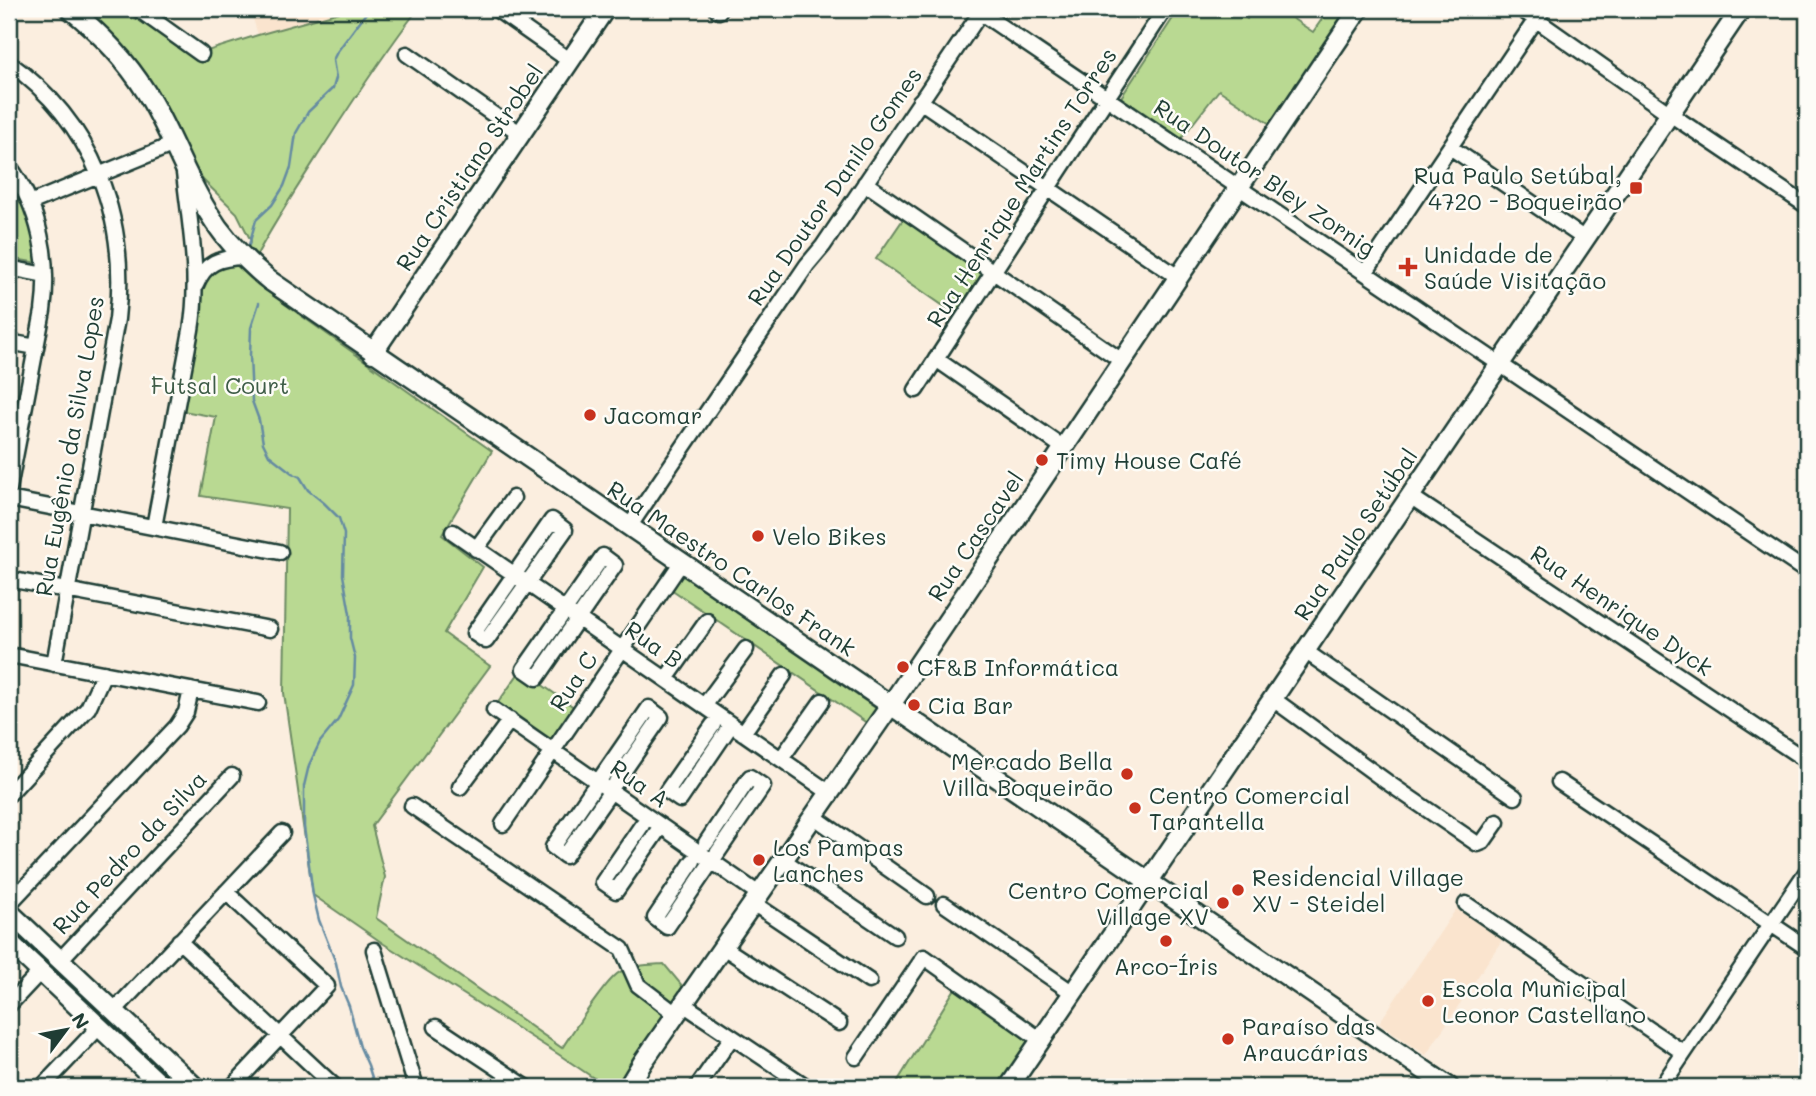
<svg xmlns="http://www.w3.org/2000/svg" width="1816" height="1096" font-family="Mali,sans-serif">
	<style>
		.built { fill: #fae4ce }
		.green { fill: #b9d992; stroke: #6c8b63; stroke-width: 2 }
		.lines { fill: none; stroke-linecap: round; stroke-linejoin: round }
		.stream { stroke: #658ba2; stroke-width: 2.5 }
		.minor-casing { stroke: #1f3d34; stroke-width: 19 }
		.major-casing { stroke: #1f3d34; stroke-width: 23 }
		.minor { stroke: #fdfcf7; stroke-width: 14 }
		.major { stroke: #fdfcf7; stroke-width: 18 }
		.poi-dot { fill: #c8321e; stroke: #fdfcf7; stroke-width: 2.5 }
		.labels { text-anchor: middle; dominant-baseline: central; stroke-width: 5; stroke-linejoin: round; paint-order: stroke }
		.street-label { font-size: 23px; fill: #1f3d34; stroke: #fdfcf7 }
		.poi-label { font-size: 23px; fill: #1f3d34; stroke: #fdfcf7; text-anchor: start }
		.park-label { font-size: 23px; fill: #3e5c47; stroke: #fdfcf7 }
	</style>
	<rect width="100%" height="100%" fill="#fbeedf"/>
	<filter id="ink" filterUnits="userSpaceOnUse"><feTurbulence type="fractalNoise" baseFrequency=".0143" numOctaves="2"/><feDisplacementMap in="SourceGraphic" scale="14" xChannelSelector="R" yChannelSelector="G"/><feConvolveMatrix kernelMatrix="1 2 1 2 8 2 1 2 1" color-interpolation-filters="sRGB"/></filter>
	<g filter="url(#ink)">
		<!-- built -->
		<path class="built" d="M250 9H340V12L258 35Z
			M1456 909 1502 940 1426 1055 1379 1023Z"/>
		<!-- green -->
		<path class="green" d="M84 9H130L166 34 200 62 210 50 258 35 340 12 341 9H418C386 51 356 96 327 141 302 180 276 219 254 260L244 252 251 241 237 213 203 180 194 169C167 110 138 48 84 9Z
			M1179 9H1232L1247 19 1254 9H1278L1313 32 1329 9H1362L1282 132 1219 90 1181 139 1120 99Z
			M9 175 25 202 36 242 38 263 9 258Z
			M904 218 983 272 955 314 876 259Z
			M229 264H235L258 285 492 451 442 535 483 567 444 633 490 666 372 826 385 877 376 918 562 1048C572 1033 607 978 620 972 633 965 649 965 664 964L684 988 620 1087H607L558 1054 384 944 313 895 284 693 287 509 201 496 216 417 183 411 204 280 216 269Z
			M681 574 877 709 867 723 671 589Z
			M521 670 575 708 551 742 497 704Z
			M9 925 37 943 189 1087H168L9 937Z
			M956 987 1029 1042 998 1087H894Z"/>
		<g class="lines">
			<!-- stream -->
			<path class="stream" d="M249 245 256 220 272 205 284 186 291 167 296 133 308 112 333 88 336 78 333 60 337 52 369 9
				M259 303 251 328 250 355 252 401 259 420 263 443 269 455 292 473 300 477 308 490 324 503 339 518 344 534 343 575 350 614V638L355 658 354 685 338 720 320 742 309 765 304 786V827L313 895 319 920 336 963 341 987 349 1006 360 1047 368 1065 375 1087"/>
			<!-- minor casing -->
			<g class="minor-casing">
				<path id="minor" d="M138 9 201 54
					M496 9 570 61
					M716 9 719 11
					M975 9 1807 572
					M1521 9 1670 114 1807 206
					M407 54 521 134
					M9 63C93 122 129 218 117 319L54 664
					M920 101 1178 277
					M1450 147 1585 239
					M9 166C40 208 50 261 43 311L9 489
					M865 183 1122 361
					M30 203 174 144
					M9 268 45 275
					M1365 273 1543 9
					M196 285C205 262 220 258 243 257
					M9 342 36 347
					M936 359 1064 448
					M916 390 1165 9
					M1410 496 1807 761
					M9 499 280 552
					M552 520 565 530 486 641 474 633Z
					M154 527 191 330C200 277 190 225 184 173
					M629 527 807 265 823 246 983 9
					M453 532 830 793
					M476 549 513 498
					M603 556 615 565 537 678 524 669Z
					M9 579 270 629
					M1305 651 1515 797
					M9 655 258 703
					M666 679 707 621
					M1273 699 1387 782 1476 843 1478 844 1483 842 1497 822
					M704 706 746 649
					M494 710 759 894
					M713 725 667 791 680 800 731 725
					M743 733 784 675
					M781 759 822 701
					M598 782 649 708 661 717 616 782
					M1559 782 1807 948
					M460 787 510 720
					M592 790 553 847 565 856 611 791
					M9 794 88 708 104 673
					M412 806 622 949 638 985 676 1014
					M813 816 927 896
					M503 824 681 563
					M642 825 603 882 616 891 661 826
					M783 860 895 936
					M693 861 655 918 667 927 763 786 750 777 706 843
					M226 892 327 986 232 1087
					M753 903 869 981
					M9 904 177 726 186 712 191 690
					M944 904 1073 993
					M1466 904 1684 1053
					M179 941 335 1087
					M723 947 839 1023
					M374 950 416 1087
					M60 960 232 776
					M683 1004 807 1087
					M9 1005 40 972
					M114 1011 282 833
					M436 1027 526 1087
					M856 1057 924 957 1041 1040
					M42 1087 99 1027
					M697 1087 732 1037
					M1661 1087 1807 871"/>
			</g>
			<!-- major casing -->
			<g class="major-casing">
				<path id="major" d="M70 9C99 32 126 60 146 92 170 130 184 174 208 212 224 239 245 260 269 280L1449 1087
					M373 353 605 9
					M9 912 195 1087
					M9 942 163 1087
					M628 1087 643 1062 890 706 1359 9
					M1009 1087 1741 9"/>
			</g>
			<!-- minor -->
			<use href="#minor" class="minor"/>
			<!-- major -->
			<use href="#major" class="major"/>
		</g>
	</g>
	<!-- markers -->
	<g class="poi-dot">
		<rect x="1629" y="181" width="14" height="14" rx="3.5"/>
		<path d="M1404.5 256.5h7v7h7v7h-7v7h-7v-7h-7v-7h7z"/>
		<circle cx="590" cy="415" r="7"/>
		<circle cx="1042" cy="460" r="7"/>
		<circle cx="758" cy="536" r="7"/>
		<circle cx="903" cy="667" r="7"/>
		<circle cx="914" cy="705" r="7"/>
		<circle cx="1127" cy="774" r="7"/>
		<circle cx="1135" cy="808" r="7"/>
		<circle cx="759" cy="860" r="7"/>
		<circle cx="1238" cy="890" r="7"/>
		<circle cx="1223" cy="903" r="7"/>
		<circle cx="1166" cy="941" r="7"/>
		<circle cx="1428" cy="1001" r="7"/>
		<circle cx="1228" cy="1039" r="7"/>
	</g>
	<g class="labels">
		<!-- street labels -->
		<g class="street-label">
			<text transform="translate(469 167) rotate(-56)">Rua Cristiano Strobel</text>
			<text transform="translate(1265 177) rotate(34)">Rua Doutor Bley Zornig</text>
			<text transform="translate(834 186) rotate(-55)">Rua Doutor Danilo Gomes</text>
			<text transform="translate(1021 187) rotate(-57)">Rua Henrique Martins Torres</text>
			<text transform="translate(69 446) rotate(-80)">Rua Eugênio da Silva Lopes</text>
			<text transform="translate(1355 534) rotate(-56)">Rua Paulo Setúbal</text>
			<text transform="translate(975 536) rotate(-56)">Rua Cascavel</text>
			<text transform="translate(732 568) rotate(34)">Rua Maestro Carlos Frank</text>
			<text transform="translate(1622 610) rotate(34)">Rua Henrique Dyck</text>
			<text transform="translate(654 644) rotate(35)">Rua B</text>
			<text transform="translate(573 681) rotate(-56)">Rua C</text>
			<text transform="translate(640 783) rotate(35)">Rua A</text>
			<text transform="translate(129 852) rotate(-47)">Rua Pedro da Silva</text>
		</g>
		<!-- poi labels -->
		<g class="poi-label">
			<text x="1622" y="175" text-anchor="end">Rua Paulo Setúbal,<tspan x="1622" dy="26">4720 - Boqueirão</tspan></text>
			<text x="1424" y="254">Unidade de<tspan x="1424" dy="26">Saúde Visitação</tspan></text>
			<text x="604" y="415">Jacomar</text>
			<text x="1056" y="460">Timy House Café</text>
			<text x="772" y="536">Velo Bikes</text>
			<text x="917" y="667">CF&amp;B Informática</text>
			<text x="928" y="705">Cia Bar</text>
			<text x="1113" y="761" text-anchor="end">Mercado Bella<tspan x="1113" dy="26">Villa Boqueirão</tspan></text>
			<text x="1149" y="795">Centro Comercial<tspan x="1149" dy="26">Tarantella</tspan></text>
			<text x="773" y="847">Los Pampas<tspan x="773" dy="26">Lanches</tspan></text>
			<text x="1252" y="877">Residencial Village<tspan x="1252" dy="26">XV - Steidel</tspan></text>
			<text x="1209" y="890" text-anchor="end">Centro Comercial<tspan x="1209" dy="26">Village XV</tspan></text>
			<text x="1166" y="966" text-anchor="middle">Arco-Íris</text>
			<text x="1442" y="988">Escola Municipal<tspan x="1442" dy="26">Leonor Castellano</tspan></text>
			<text x="1242" y="1026">Paraíso das<tspan x="1242" dy="26">Araucárias</tspan></text>
		</g>
		<!-- park labels -->
		<g class="park-label">
			<text x="220" y="385">Futsal Court</text>
		</g>
	</g>
	<!-- margin -->
	<rect width="1816" height="1096" fill="none" stroke="#fdfcf7" stroke-width="35"/>
	<rect x="18" y="18" width="1781" height="1061" fill="none" stroke="#1f3d34" stroke-width="2.5" filter="url(#ink)"/>
	<!-- north arrow -->
	<g transform="translate(66 1030) rotate(58)" stroke="#fdfcf7" stroke-width="5" paint-order="stroke">
	<path d="M0-5L12 26L0 18L-12 26Z" fill="#1f3d34"/>
	<text y="-10" font-size="19" font-weight="bold" text-anchor="middle" fill="#1f3d34">N</text>
	</g>
</svg>
